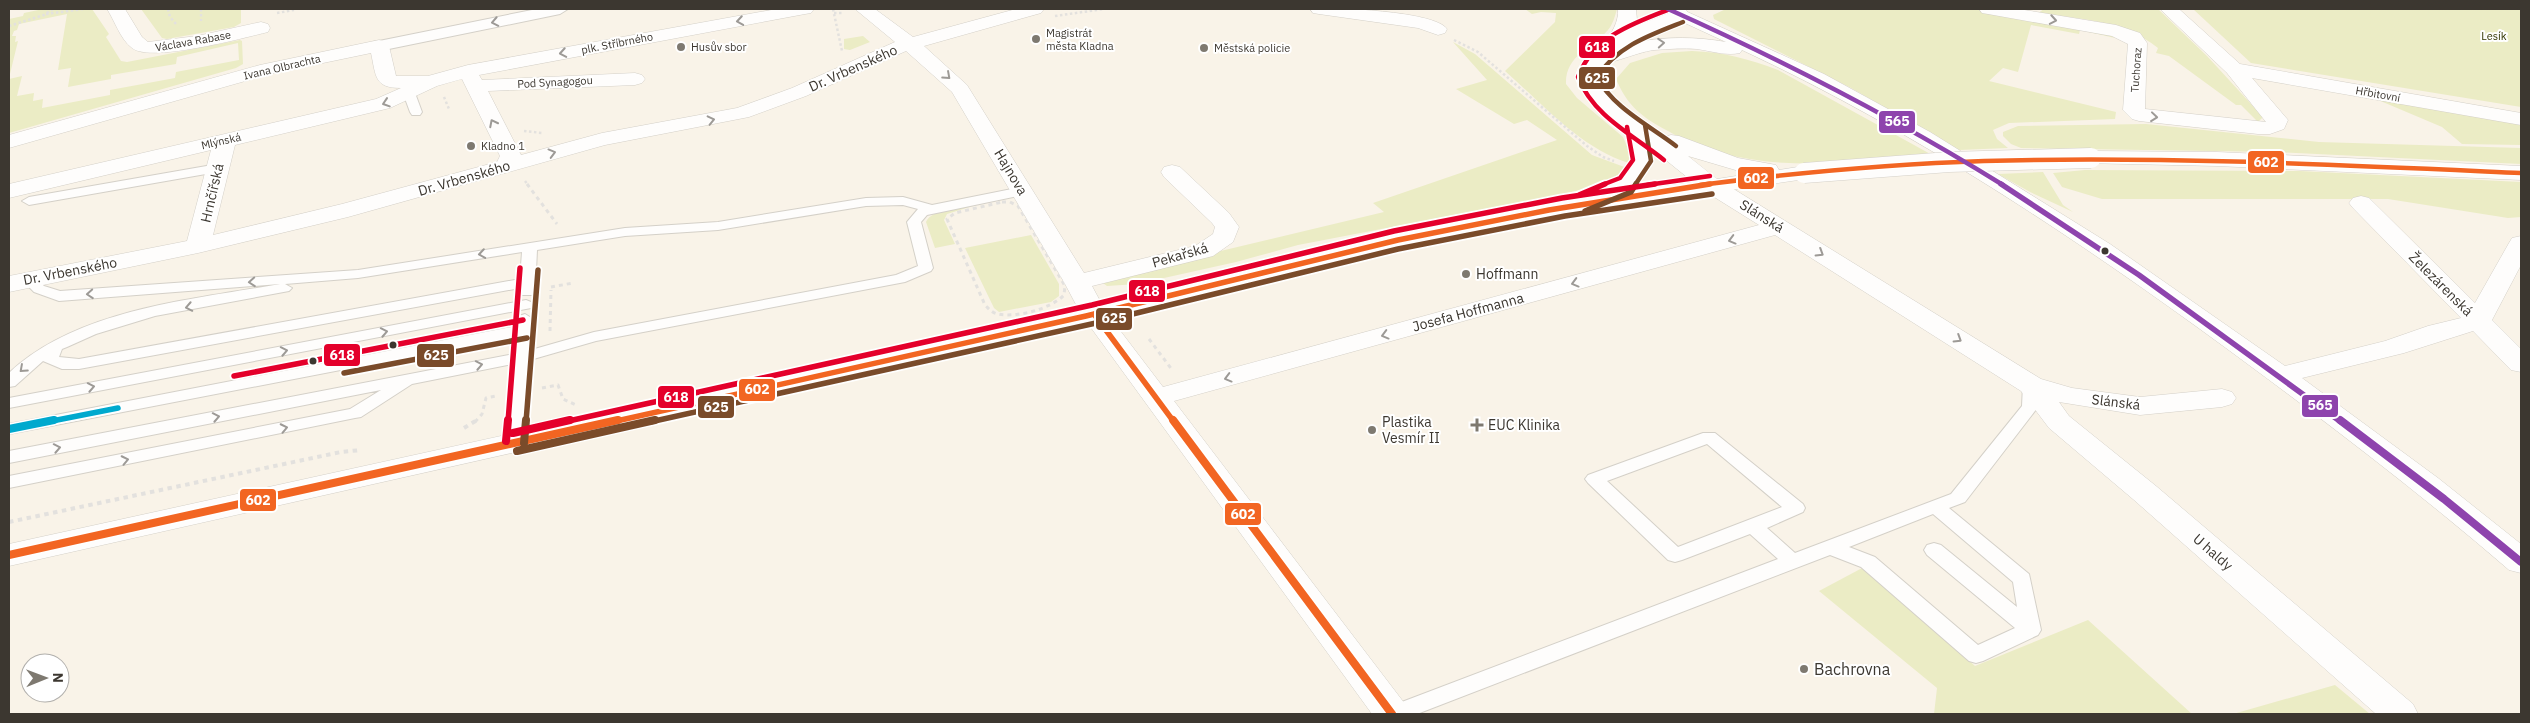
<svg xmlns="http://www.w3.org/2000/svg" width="2530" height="723" font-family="'IBM Plex Sans',sans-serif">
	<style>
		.green { fill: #ebecc5 }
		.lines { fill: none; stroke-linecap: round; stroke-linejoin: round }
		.service-casing { stroke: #d4d0c8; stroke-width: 2 }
		.pedestrian-casing { stroke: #d4d0c8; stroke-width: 2 }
		.minor-casing { stroke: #d4d0c8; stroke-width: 1 }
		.secondary-casing { stroke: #d4d0c8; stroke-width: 1 }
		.path-far2 { stroke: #e3e1de; stroke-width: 2.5; stroke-dasharray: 2.5 2.5; stroke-linecap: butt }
		.path-far1 { stroke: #e3e1de; stroke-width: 3; stroke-dasharray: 4 4; stroke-linecap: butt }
		.path { stroke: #e3e1de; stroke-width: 4; stroke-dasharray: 4.5 4.5; stroke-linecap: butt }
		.service { fill: #fefdfc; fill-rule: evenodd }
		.pedestrian { fill: #fefdfc; fill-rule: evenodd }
		.minor { fill: #fefdfc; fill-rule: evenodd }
		.secondary { fill: #fefdfc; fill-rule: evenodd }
		.secondary-bridge-casing { stroke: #d4d0c8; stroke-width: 21; stroke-linecap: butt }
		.secondary-bridge { stroke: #fefdfc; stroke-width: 20 }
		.bus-1-far2-casing { stroke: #fff; stroke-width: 7 }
		.bus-1-far1-casing { stroke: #fff; stroke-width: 9 }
		.bus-1-casing { stroke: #fff; stroke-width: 11 }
		.bus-2-far2-casing { stroke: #fff; stroke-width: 7 }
		.bus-2-far1-casing { stroke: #fff; stroke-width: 9 }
		.bus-2-casing { stroke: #fff; stroke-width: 11 }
		.bus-3-far2-casing { stroke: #fff; stroke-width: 7 }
		.bus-3-far1-casing { stroke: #fff; stroke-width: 9 }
		.bus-3-casing { stroke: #fff; stroke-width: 11 }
		.bus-4-far2-casing { stroke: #fff; stroke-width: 7 }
		.bus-4-far1-casing { stroke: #fff; stroke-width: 9 }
		.bus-4-casing { stroke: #fff; stroke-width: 11 }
		.bus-5-far1-casing { stroke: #fff; stroke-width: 9 }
		.bus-5-casing { stroke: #fff; stroke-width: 11 }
		.bus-1-far2 { stroke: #f26522; stroke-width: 4.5 }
		.bus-1-far1 { stroke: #f26522; stroke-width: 5.5 }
		.bus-1 { stroke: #f26522; stroke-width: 8 }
		.bus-2-far2 { stroke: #7a4b2a; stroke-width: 4.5 }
		.bus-2-far1 { stroke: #7a4b2a; stroke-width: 5.5 }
		.bus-2 { stroke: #7a4b2a; stroke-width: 8 }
		.bus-3-far2 { stroke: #e4002b; stroke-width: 4.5 }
		.bus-3-far1 { stroke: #e4002b; stroke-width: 5.5 }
		.bus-3 { stroke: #e4002b; stroke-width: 8 }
		.bus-4-far2 { stroke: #8e44ad; stroke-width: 4.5 }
		.bus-4-far1 { stroke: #8e44ad; stroke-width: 5.5 }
		.bus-4 { stroke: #8e44ad; stroke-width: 8 }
		.bus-5-far1 { stroke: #00a9ce; stroke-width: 5.5 }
		.bus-5 { stroke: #00a9ce; stroke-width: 8 }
		.oneway { stroke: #9d9a96 }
		.poi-dot { fill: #7e7970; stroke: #fff; stroke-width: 2 }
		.bus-dot { fill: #3c3730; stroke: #fff; stroke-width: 2 }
		.labels { text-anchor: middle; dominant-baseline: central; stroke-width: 4; stroke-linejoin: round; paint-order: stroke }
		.far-poi-label { font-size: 11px; fill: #3c3730; stroke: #fff; text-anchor: start }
		.far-park-label { font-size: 11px; fill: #323500; stroke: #fff }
		.far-street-label { font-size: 11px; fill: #3c3730; stroke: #fff }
		.street-label { font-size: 14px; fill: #3c3730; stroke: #fff }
		.poi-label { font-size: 14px; fill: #3c3730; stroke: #fff; text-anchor: start }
		.near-poi-label { font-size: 16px; fill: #3c3730; stroke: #fff; text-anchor: start }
		.line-badge { stroke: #fff; stroke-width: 2 }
		.badge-label { font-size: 14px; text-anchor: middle; font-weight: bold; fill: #fff }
	</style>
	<rect width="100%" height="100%" fill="#f9f3e8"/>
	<!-- green -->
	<path class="green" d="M43 9H92L109 34 106 37 121 61 127 62 240 40 242 41 243 64 236 68 9 133V79L22 76 17 96 34 93 33 101 43 99 42 108 110 95V90L175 78 176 72 239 60 238 43 177 57 176 64 111 75V79L68 87 71 68 58 70 67 14 19 24 17 30 14 31 12 36H16L15 42 18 41 9 78V19L23 16 24 13Z
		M141 9H241V23L234 27 167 39 162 38Z
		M1525 9H1617C1615 16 1613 24 1608 30 1592 49 1565 55 1566 84L1577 98 1623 137 1630 153 1629 163C1580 148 1543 104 1505 71L1555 22 1556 13 1541 12 1532 14Z
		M1726 9H1974L2106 33 2115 38 2080 30 2079 34 2031 25 2018 72 2003 68 1989 81 2116 112 2115 119 2009 123 1993 130 1997 139 2008 148 1959 150 1851 88 1714 19 1713 15Z
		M2044 9H2158L2207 56 2263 117 2258 122 2241 105H2236L2169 56 2156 53 2158 48C2123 20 2080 19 2038 13Z
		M2193 9H2521V107L2251 63Z
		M863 36 870 42 850 50 844 49V39Z
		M1453 42 1475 54 1592 155 1627 168C1607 185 1582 190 1558 195L1298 245 1236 262 1137 284 1107 286 1099 280 1384 212 1373 203 1557 140 1527 120 1514 124 1456 89 1487 80Z
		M1692 51C1723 52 1749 59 1778 70L1934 156C1845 162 1750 178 1668 131 1642 117 1628 107 1616 79L1630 63 1662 53Z
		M2371 97 2521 123V145L2462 144 2442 127Z
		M2146 124 2319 142 2521 148V164L2275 152 2021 148 2011 144 2003 136V132L2018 126Z
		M2085 170 2300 171 2521 182V217L2508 218 2388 199H2102L2062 187 2053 173Z
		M2043 172 2063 205 2073 212 2030 192 1998 174Z
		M979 204 947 214 944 220 955 244 935 248 926 222C932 208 965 207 979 204Z
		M1031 235 1059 284V296L1051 302 999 312 994 308 965 248Z
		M1864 567 1975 666 2088 620 2192 714H1934L1937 688 1819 591Z
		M2335 685 2370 714H2233Z"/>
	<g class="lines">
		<!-- service casing -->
		<g class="service-casing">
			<path id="service" d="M409 89 415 93 422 112 420 115H412L410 112 403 93Z
				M218 164 225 168 223 171 29 205 22 201 29 197Z
				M1022 187 1029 191 1027 194 927 215 921 222 933 268 931 271 905 282 596 341 530 360 524 442 521 446H509L506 442 513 364 412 384 361 417 355 418 9 488V476L350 409 381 390 9 463V451L514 354 516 336 9 434V424L517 326 519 316 525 314 533 319 531 350 594 332 896 275 918 266 907 222 918 209 903 205 866 206 718 230 625 236 537 250 535 292 532 295H522L520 288 79 369H62L43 361 15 386 9 387V373C77 309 191 300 280 284L59 301 34 292 22 280 24 277H34L44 286 60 291 358 270 625 228 718 222 866 198 903 197 932 205ZM522 252 520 279 79 359 59 357 62 349 67 347 96 334 155 316 289 291 292 288 285 284 358 278Z
				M526 300 531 302 534 305 531 308 9 408V398Z
				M2031 380 2037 381 2039 385 2038 407 1965 502 1949 508 2029 574 2041 630 2038 635 1983 661 1976 663 1969 661 1861 567 1830 555 1417 714H1383L1386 708 1778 559 1750 534 1682 560 1675 562 1668 560 1588 483 1585 479 1588 475 1703 433H1715L1803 504 1805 508 1803 512 1767 528 1795 553 1951 494 2022 406 2023 385 2025 381ZM1707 444 1782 507 1678 547 1607 481ZM1933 514 2013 582 2017 607 1941 545 1934 543 1927 545 1924 550 1927 555 2015 628 1978 645 1875 557 1849 547Z"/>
		</g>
		<!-- pedestrian casing -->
		<g class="pedestrian-casing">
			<path id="pedestrian" d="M537 9H568L560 14 379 51 373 50 370 46 373 42 379 41Z"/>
		</g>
		<!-- minor casing -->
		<g class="minor-casing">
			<path id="minor" d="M107 9H125L142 37 148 42 197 36 261 22 268 24 270 28 268 32C243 38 150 63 132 48 120 39 115 21 107 9Z
				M777 9H814L811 13 805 14 479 75 482 80 635 73 642 75 645 79 642 83 635 85 488 91 521 155 602 133 737 108 792 88 895 42 855 9H875L913 37 1016 9H1044L1041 13 924 46 967 85 1084 273 1195 246 1213 234 1215 227 1212 223 1164 177 1161 172 1164 167 1172 165 1180 167 1229 213 1239 227 1233 242 1213 256 1092 286 1106 312 1163 387 1759 225 1703 190 1700 185 1703 180 1711 178 1719 180 2041 379 2072 388 2140 397 2222 389 2232 392 2236 398 2232 404 2222 407 2140 415 2059 402 2069 416 2156 486 2413 704 2418 714H2376L2134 500 2049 428 2021 391 1775 235 1174 401 1405 704 1410 714H1372L1081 314 1064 282 952 92 906 51 806 96 749 117 605 145 348 217 198 253 9 292V276L187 241 211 150 9 198V184L376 99 401 88C374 88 376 76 371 53L270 74 9 148V135L260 65 379 40 386 42 389 46 396 76H428L468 65ZM462 79 500 156 497 162 342 204 213 235 235 145 390 108 437 86Z
				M1310 9C1333 7 1435 11 1447 29L1445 33 1438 35 1418 28 1319 14 1313 13Z
				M1681 9 1824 74 1930 132 2110 244 2285 366 2385 341 2428 326 2461 318 2353 208 2349 203 2353 198 2361 196 2369 198 2475 303 2509 243 2512 238 2521 236V265L2492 320 2521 349V372L2511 370 2473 331 2404 353 2302 378 2438 478 2521 544V573L2509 570C2420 493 2325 421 2230 351 2076 238 1915 131 1742 50L1740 53C1726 56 1711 51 1697 49 1683 48 1669 49 1654 50 1636 52 1604 68 1590 64L1587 60C1592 53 1603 51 1611 48 1649 37 1687 35 1726 42L1674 18 1671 14 1674 10Z
				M1979 9H2018L2116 25 2140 33 2147 43 2145 109 2266 122 2227 73 2160 9H2179L2240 64 2521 113V125L2252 78 2288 120 2284 129 2270 134H2258L2139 121 2132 119 2123 110 2128 44 2112 36 1988 14 1982 13Z"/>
		</g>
		<!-- secondary casing -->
		<g class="secondary-casing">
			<path id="secondary" d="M1618 9H1636L1637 20 1633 27 1679 9 1686 10 1689 14 1686 18C1653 31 1614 44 1597 77 1608 106 1640 119 1663 137L1671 135 1679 136 1738 158 1776 165 1779 170 1804 166 1812 168 1815 173 1812 178 1564 214 1396 247 1094 322 9 566V544L1094 306 1396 233 1588 197 1591 191 1618 180 1631 162 1626 129C1604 114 1586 103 1577 77 1589 55 1620 35 1618 9ZM1651 148 1693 182 1633 190 1653 162ZM1688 156 1749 174 1717 179Z
				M2091 151 2217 152 2521 166V180L2217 166 2083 163 2080 158 2083 153Z"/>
		</g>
		<!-- path-far2 -->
		<path class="path-far2" d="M168 9 170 17 176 24
			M201 9V21
			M833 9 842 51
			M277 13 294 10
			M834 13H843
			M46 14 83 9
			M1055 16 1104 9
			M9 26 44 15 53 9
			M1454 40 1478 52 1587 146 1603 157 1614 161
			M444 97 449 109
			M524 131 542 133
			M525 181 528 185"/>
		<!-- path-far1 -->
		<path class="path-far1" d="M527 184 557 224
			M1002 202H1010L1018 206 1065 286 1064 295C1051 309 1016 318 998 314 992 313 989 309 985 305L947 219 955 213Z
			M551 287 573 283
			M550 331 551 290
			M1149 339 1173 371
			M542 388 558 385 563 399 576 405
			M475 422 482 414 486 398 496 396"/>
		<!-- path -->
		<path class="path" d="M464 428 477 420
			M9 522 341 452 361 450"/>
		<!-- service -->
		<use href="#service" class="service"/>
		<!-- pedestrian -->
		<use href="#pedestrian" class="pedestrian"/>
		<!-- minor -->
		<use href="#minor" class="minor"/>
		<!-- secondary -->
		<use href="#secondary" class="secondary"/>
		<!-- secondary-bridge casing -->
		<g class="secondary-bridge-casing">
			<path id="secondary-bridge" d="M1804 173 1949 162 2091 158"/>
		</g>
		<!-- secondary-bridge -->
		<use href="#secondary-bridge" class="secondary-bridge"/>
		<!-- bus-1-far2 casing -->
		<g class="bus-1-far2-casing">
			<path id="bus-1-far2" d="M1700 185C1794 173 1889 164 1984 161 2163 156 2342 165 2521 173"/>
		</g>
		<!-- bus-1-far1 casing -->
		<g class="bus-1-far1-casing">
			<path id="bus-1-far1" d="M1094 314 1174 422
				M612 422 1086 316 1398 240 1549 210 1710 184"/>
		</g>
		<!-- bus-1 casing -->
		<g class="bus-1-casing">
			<path id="bus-1" d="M1173 420 1392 714
				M9 555 618 420"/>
		</g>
		<!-- bus-2-far2 casing -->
		<g class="bus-2-far2-casing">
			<path id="bus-2-far2" d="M1676 146C1650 126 1612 107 1597 77 1617 46 1650 35 1683 22
				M1635 185 1651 161 1645 125"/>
		</g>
		<!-- bus-2-far1 casing -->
		<g class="bus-2-far1-casing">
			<path id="bus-2-far1" d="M1585 211 1631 192 1636 184
				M344 373 527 338
				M526 422 538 270
				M650 422 1096 323 1398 249 1565 216 1712 194"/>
		</g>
		<!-- bus-2 casing -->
		<g class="bus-2-casing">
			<path id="bus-2" d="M524 443 526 420
				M517 451 655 420"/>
		</g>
		<!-- bus-3-far2 casing -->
		<g class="bus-3-far2-casing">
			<path id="bus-3-far2" d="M1664 160C1633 135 1593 116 1578 77 1593 37 1633 23 1670 9
				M1602 185 1620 178 1633 160 1627 127
				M1647 185 1710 176"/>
		</g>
		<!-- bus-3-far1 casing -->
		<g class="bus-3-far1-casing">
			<path id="bus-3-far1" d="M1579 195 1605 184
				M234 376 523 320
				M508 422 520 268
				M564 422 1092 305 1394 231 1562 198 1655 184"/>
		</g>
		<!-- bus-3 casing -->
		<g class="bus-3-casing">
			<path id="bus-3" d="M513 433 570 420
				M506 441 508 420"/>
		</g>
		<!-- bus-4-far2 casing -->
		<g class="bus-4-far2-casing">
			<path id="bus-4-far2" d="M1668 9C1784 61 1895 118 2003 185"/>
		</g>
		<!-- bus-4-far1 casing -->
		<g class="bus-4-far1-casing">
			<path id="bus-4-far1" d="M2001 184 2139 275 2341 422"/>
		</g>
		<!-- bus-4 casing -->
		<g class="bus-4-casing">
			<path id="bus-4" d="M2340 420 2444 499 2521 562"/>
		</g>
		<!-- bus-5-far1 casing -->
		<g class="bus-5-far1-casing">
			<path id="bus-5-far1" d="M47 422 118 408"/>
		</g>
		<!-- bus-5 casing -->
		<g class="bus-5-casing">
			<path id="bus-5" d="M9 429 54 420"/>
		</g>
		<!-- bus-1-far2 -->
		<use href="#bus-1-far2" class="bus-1-far2"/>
		<!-- bus-1-far1 -->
		<use href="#bus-1-far1" class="bus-1-far1"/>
		<!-- bus-1 -->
		<use href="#bus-1" class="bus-1"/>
		<!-- bus-2-far2 -->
		<use href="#bus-2-far2" class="bus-2-far2"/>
		<!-- bus-2-far1 -->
		<use href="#bus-2-far1" class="bus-2-far1"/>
		<!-- bus-2 -->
		<use href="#bus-2" class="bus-2"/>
		<!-- bus-3-far2 -->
		<use href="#bus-3-far2" class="bus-3-far2"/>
		<!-- bus-3-far1 -->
		<use href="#bus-3-far1" class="bus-3-far1"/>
		<!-- bus-3 -->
		<use href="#bus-3" class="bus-3"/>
		<!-- bus-4-far2 -->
		<use href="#bus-4-far2" class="bus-4-far2"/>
		<!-- bus-4-far1 -->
		<use href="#bus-4-far1" class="bus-4-far1"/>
		<!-- bus-4 -->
		<use href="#bus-4" class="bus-4"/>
		<!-- bus-5-far1 -->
		<use href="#bus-5-far1" class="bus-5-far1"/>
		<!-- bus-5 -->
		<use href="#bus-5" class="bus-5"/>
	</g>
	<!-- one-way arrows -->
	<defs><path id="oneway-chevron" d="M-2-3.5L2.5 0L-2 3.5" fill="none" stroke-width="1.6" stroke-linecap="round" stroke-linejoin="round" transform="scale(1.25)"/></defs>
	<g class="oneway">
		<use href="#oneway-chevron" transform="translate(2053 20) rotate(10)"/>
		<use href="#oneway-chevron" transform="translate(740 21) rotate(171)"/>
		<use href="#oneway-chevron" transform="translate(495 22) rotate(169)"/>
		<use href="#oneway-chevron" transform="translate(1661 43) rotate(-4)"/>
		<use href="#oneway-chevron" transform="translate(563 53) rotate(170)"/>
		<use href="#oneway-chevron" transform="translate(947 76) rotate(42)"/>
		<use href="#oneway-chevron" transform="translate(386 103) rotate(162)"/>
		<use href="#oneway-chevron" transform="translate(2154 117) rotate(6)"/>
		<use href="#oneway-chevron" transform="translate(711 120) rotate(-13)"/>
		<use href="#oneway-chevron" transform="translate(493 123) rotate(-117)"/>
		<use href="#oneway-chevron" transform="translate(552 153) rotate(-15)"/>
		<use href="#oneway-chevron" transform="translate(1732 240) rotate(165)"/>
		<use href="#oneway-chevron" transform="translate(1820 253) rotate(32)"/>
		<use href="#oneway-chevron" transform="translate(482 254) rotate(171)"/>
		<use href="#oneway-chevron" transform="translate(252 282) rotate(176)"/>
		<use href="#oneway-chevron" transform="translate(1575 283) rotate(165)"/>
		<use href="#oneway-chevron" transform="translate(90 294) rotate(176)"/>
		<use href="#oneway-chevron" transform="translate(189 307) rotate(169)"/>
		<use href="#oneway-chevron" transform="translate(384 332) rotate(-11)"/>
		<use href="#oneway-chevron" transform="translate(1385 335) rotate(165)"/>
		<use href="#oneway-chevron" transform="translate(1958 339) rotate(32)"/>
		<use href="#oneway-chevron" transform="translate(284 351) rotate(-11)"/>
		<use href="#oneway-chevron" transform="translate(479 365) rotate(-11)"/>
		<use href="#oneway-chevron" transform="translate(23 369) rotate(138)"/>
		<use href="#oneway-chevron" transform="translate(1228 378) rotate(165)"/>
		<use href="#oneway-chevron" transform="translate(91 387) rotate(-11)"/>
		<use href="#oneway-chevron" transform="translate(216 417) rotate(-11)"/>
		<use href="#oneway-chevron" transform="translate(284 428) rotate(-12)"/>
		<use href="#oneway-chevron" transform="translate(57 448) rotate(-11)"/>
		<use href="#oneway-chevron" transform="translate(125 460) rotate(-12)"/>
	</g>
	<!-- markers -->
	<g class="poi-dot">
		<circle cx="1036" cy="39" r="5"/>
		<circle cx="681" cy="47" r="5"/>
		<circle cx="1204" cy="48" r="5"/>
		<circle cx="471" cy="146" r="5"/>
		<circle cx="1466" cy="274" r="5"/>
		<path d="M1474.5 417.5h5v5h5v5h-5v5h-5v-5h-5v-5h5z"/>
		<circle cx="1372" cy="430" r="5"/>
		<circle cx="1804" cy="669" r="5"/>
	</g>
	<g class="bus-dot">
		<circle cx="2105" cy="251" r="4.5"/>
		<circle cx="393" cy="345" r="4.5"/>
		<circle cx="313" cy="361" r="4.5"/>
	</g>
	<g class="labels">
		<!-- far-poi labels -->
		<g class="far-poi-label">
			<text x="1046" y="33">Magistrát<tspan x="1046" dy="13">města Kladna</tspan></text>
			<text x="691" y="47">Husův sbor</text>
			<text x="1214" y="48">Městská policie</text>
			<text x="481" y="146">Kladno 1</text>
		</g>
		<!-- far-park labels -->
		<g class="far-park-label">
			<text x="2494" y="36">Lesík</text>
		</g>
		<!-- far-street labels -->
		<g class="far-street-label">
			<text transform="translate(193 41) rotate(-10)">Václava Rabase</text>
			<text transform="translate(617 43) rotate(-11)">plk. Stříbrného</text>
			<text transform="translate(282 67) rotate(-13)">Ivana Olbrachta</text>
			<text transform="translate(2136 70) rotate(-86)">Tuchoraz</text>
			<text transform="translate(555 82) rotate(-3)">Pod Synagogou</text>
			<text transform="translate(2378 94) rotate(10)">Hřbitovní</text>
			<text transform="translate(221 141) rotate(-13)">Mlýnská</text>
		</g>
		<!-- street labels -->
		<g class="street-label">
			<text transform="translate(853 68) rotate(-24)">Dr. Vrbenského</text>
			<text transform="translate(1011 172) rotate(59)">Hajnova</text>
			<text transform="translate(464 178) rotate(-16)">Dr. Vrbenského</text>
			<text transform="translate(212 193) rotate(-77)">Hrnčířská</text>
			<text transform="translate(1762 216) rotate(32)">Slánská</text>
			<text transform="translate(1180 255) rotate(-16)">Pekařská</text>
			<text transform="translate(70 271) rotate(-11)">Dr. Vrbenského</text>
			<text transform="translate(2441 284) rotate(45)">Železárenská</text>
			<text transform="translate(1468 312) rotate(-15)">Josefa Hoffmanna</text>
			<text transform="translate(2116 402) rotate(7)">Slánská</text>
			<text transform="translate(2213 552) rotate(41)">U haldy</text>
		</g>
		<!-- poi labels -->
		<g class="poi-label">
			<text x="1476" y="274">Hoffmann</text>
			<text x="1382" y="422">Plastika<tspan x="1382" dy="16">Vesmír II</tspan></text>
			<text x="1488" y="425">EUC Klinika</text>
		</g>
		<!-- near-poi labels -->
		<g class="near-poi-label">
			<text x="1814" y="669">Bachrovna</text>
		</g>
	</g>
	<g class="line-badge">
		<rect x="1578" y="35" width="38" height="24" rx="5" fill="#e4002b"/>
		<rect x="1578" y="66" width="38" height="24" rx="5" fill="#7a4b2a"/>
		<rect x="1878" y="110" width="38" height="24" rx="5" fill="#8e44ad"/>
		<rect x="2247" y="150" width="38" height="24" rx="5" fill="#f26522"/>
		<rect x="1737" y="166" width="38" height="24" rx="5" fill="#f26522"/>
		<rect x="1128" y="279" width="38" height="24" rx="5" fill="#e4002b"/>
		<rect x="1095" y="307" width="38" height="24" rx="5" fill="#7a4b2a"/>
		<rect x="323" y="343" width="38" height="24" rx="5" fill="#e4002b"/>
		<rect x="416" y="343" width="39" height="25" rx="5" fill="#7a4b2a"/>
		<rect x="738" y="378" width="38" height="24" rx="5" fill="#f26522"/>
		<rect x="657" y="385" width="38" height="24" rx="5" fill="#e4002b"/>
		<rect x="2301" y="394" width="38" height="24" rx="5" fill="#8e44ad"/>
		<rect x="697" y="395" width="38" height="24" rx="5" fill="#7a4b2a"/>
		<rect x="239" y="488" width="38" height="24" rx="5" fill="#f26522"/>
		<rect x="1224" y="502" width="38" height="24" rx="5" fill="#f26522"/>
	</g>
	<g class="badge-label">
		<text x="1597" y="52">618</text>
		<text x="1597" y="83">625</text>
		<text x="1897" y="126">565</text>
		<text x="2266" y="167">602</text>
		<text x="1756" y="183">602</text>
		<text x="1147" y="296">618</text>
		<text x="1114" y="323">625</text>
		<text x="342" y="360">618</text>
		<text x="436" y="360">625</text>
		<text x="757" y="394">602</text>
		<text x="676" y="402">618</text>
		<text x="2320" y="410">565</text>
		<text x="716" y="412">625</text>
		<text x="258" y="505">602</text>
		<text x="1243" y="519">602</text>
	</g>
	<!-- border -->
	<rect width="2530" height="723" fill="none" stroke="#3c3730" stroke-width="20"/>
	<!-- north arrow -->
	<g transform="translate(45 678) rotate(89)"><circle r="24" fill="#ffffff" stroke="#b1afac"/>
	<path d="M0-4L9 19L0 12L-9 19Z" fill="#7e7970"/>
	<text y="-8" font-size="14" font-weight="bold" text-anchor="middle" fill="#3c3730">N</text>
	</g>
</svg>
